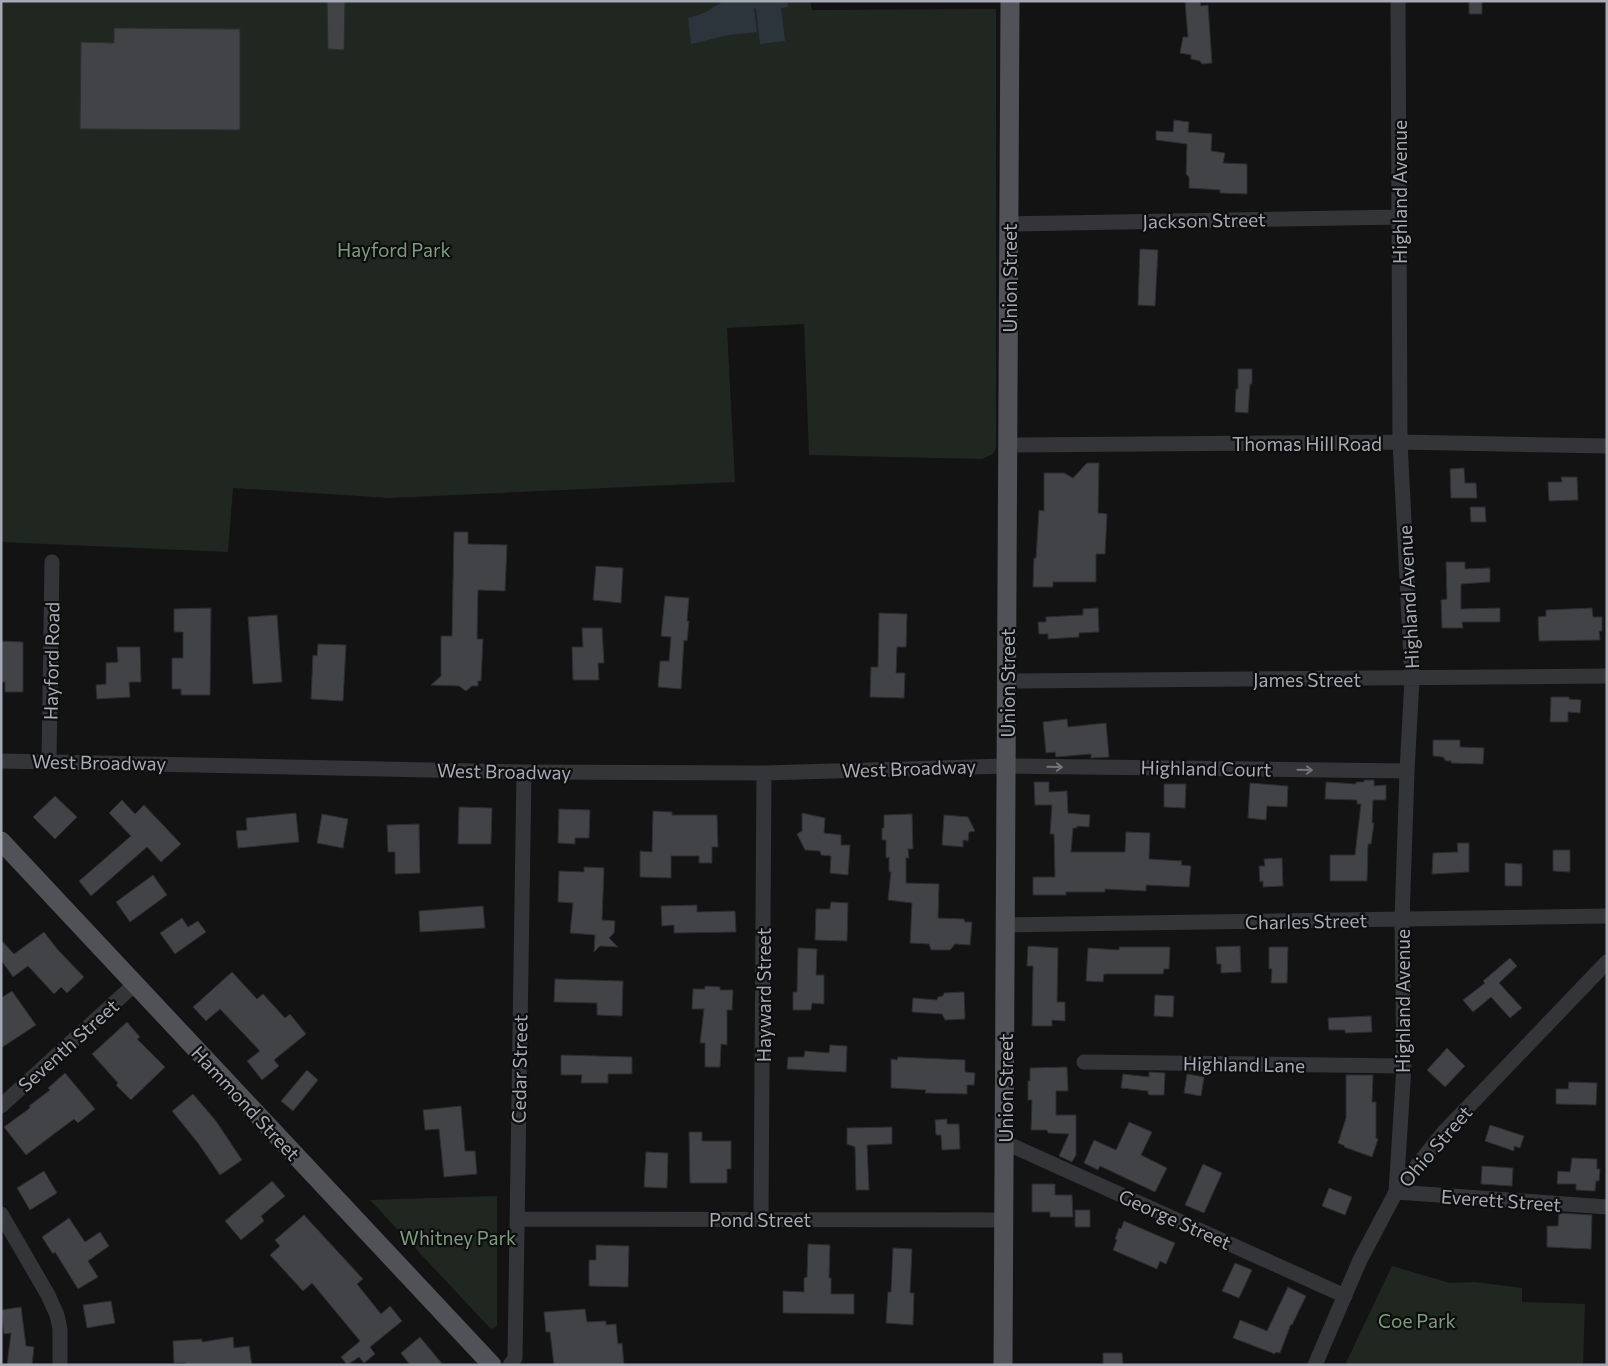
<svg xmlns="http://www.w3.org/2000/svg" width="1608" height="1366" font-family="Commissioner,sans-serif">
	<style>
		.green { fill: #202720 }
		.water { fill: #2d353c }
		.building { fill: #424347; stroke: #2d2d30 }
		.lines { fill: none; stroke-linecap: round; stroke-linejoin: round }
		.minor { stroke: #343539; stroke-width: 15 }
		.major { stroke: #515258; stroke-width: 19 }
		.oneway { stroke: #73757d }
		.labels { text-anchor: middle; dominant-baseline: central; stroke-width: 4.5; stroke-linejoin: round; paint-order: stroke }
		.street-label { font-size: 19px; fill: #a6aab4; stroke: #0e0e0f }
		.park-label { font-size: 19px; fill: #7e9d80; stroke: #0e0e0f }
	</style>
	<rect width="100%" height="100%" fill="#131314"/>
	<!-- green -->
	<path class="green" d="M1 1H810L812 10 996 9V448L993 454 982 459 809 455 804 324 727 328 735 482 390 498 233 488 228 552 1 542Z
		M497 1196V1326L491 1329 370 1200Z
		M1392 1266 1450 1283 1475 1282 1522 1288V1302L1585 1304 1583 1365H1345Z"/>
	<!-- water -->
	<path class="water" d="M724 1H787L788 7 781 8 785 41 760 44 756 8 754 9 757 32 729 35 691 44 688 18 704 13Z"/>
	<!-- building -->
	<path class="building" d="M327 1H345L344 50 328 49Z
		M1185 1H1200L1201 6 1208 5 1212 63 1202 64 1200 61 1191 59V55L1180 53 1183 37H1188Z
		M1469 1H1482V14H1469Z
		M114 28 240 29V130L80 129 81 42 114 43Z
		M1174 120 1189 122 1188 132 1212 134 1211 151 1225 153 1223 163 1247 164V194L1220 193V190L1189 188V177L1186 174 1187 144 1156 140V131L1173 132Z
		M1140 249 1158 250 1155 306 1138 305Z
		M1238 369H1252V384H1250L1248 413 1235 412 1236 389H1238Z
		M1087 463H1099L1098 513 1107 514 1105 554H1096V582H1053V587H1033L1034 558H1036L1039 510 1044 511V473H1064L1073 478Z
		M1464 468 1465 483H1476L1477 498H1451L1450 469Z
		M1561 477H1577L1578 500 1549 501 1548 482H1562Z
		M1470 507H1485L1486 522H1471Z
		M454 532H468V544L507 545 505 591 478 590 477 639H483L481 681H478V686H472L466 691 459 686 431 685 441 676V636H452Z
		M1446 562H1465V569L1490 568V582L1461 584V609L1500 608V622H1462L1463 628H1442L1441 600 1447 599Z
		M596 566 623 568 621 603 593 600Z
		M665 596 689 598 687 621H689L687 641 684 640 681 689 658 687 660 661H669L671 637 661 636Z
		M211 608 210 695H181V689H172V658H183V632H174V609Z
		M1098 608 1099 632 1079 633V637L1048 639V634H1039L1038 622H1046V617L1083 615V609Z
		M1592 608 1593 617H1602V631H1599L1600 640 1539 641 1538 617 1546 616V610Z
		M879 613 907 614 906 647H897L896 673H905L904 698 870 697 871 667H878Z
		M277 615 282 682 253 684 248 617Z
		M582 628H602L604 663H598L599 680H573L572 647H583Z
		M1 641 23 642V692H5V682H1Z
		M318 644 346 645 343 701 311 699 313 655 317 656Z
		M117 647H140L141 682H129L130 697 97 699 96 685 106 684V663L118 662Z
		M1551 697H1569V699L1581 700 1580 713 1568 712V722H1550Z
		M1067 719 1068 727 1106 723 1109 757 1091 758V754L1056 757 1055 752 1046 753 1043 722Z
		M1433 740H1460V747L1484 748 1483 764 1451 763V761H1446L1443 757 1433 756Z
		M1364 780H1374V786L1386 785V800H1373L1372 823H1374L1371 844H1368L1367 881H1330V855H1355L1361 804H1357V800L1325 799 1326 782 1356 784V782H1364Z
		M1034 782H1049V792L1067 791 1068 813 1090 815 1089 827 1077 826V828H1073L1071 852H1125L1126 832 1150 833 1149 859 1182 861 1181 865 1191 866 1189 887 1146 885V891L1105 889V892H1066V895H1033V877H1055L1054 834H1050L1052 805H1035Z
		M1250 783 1288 786 1287 807 1267 806 1266 820 1248 818Z
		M1164 784H1186L1185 808 1164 807Z
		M55 796 77 817 55 839 33 817Z
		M122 800 135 814 144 805 181 844 161 862 147 847 91 896 79 881 131 836 109 813Z
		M459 807 492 808 491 844H458Z
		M559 809 590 810 589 838H575V844L558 843Z
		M653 811 672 812V815H717L718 847H712V863H699V856H671V878L640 877V851L652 852Z
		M296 813 299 842 238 848 236 831 247 830 246 818Z
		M802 813 825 818 824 833 841 835V845H850L848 875 830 873 831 856 821 855 820 851 805 850 797 834 802 831Z
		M322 814 348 819 343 848 317 843Z
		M912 814 913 849H908L909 858H906V883L939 884 938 918 964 919 965 922H972L970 945 955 944 950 950H931L929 944 910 943 912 903 888 900 891 872H889V857L886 858V840H882V828H884V815Z
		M944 815 968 817 975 831 969 832 968 841 963 840V847L942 845Z
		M419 824 420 873 395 874V852H388L387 825Z
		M1457 843H1469V872L1432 874 1433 853 1458 852Z
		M1553 850H1570V872L1553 871Z
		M1282 858 1283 886 1263 887V881L1260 882 1259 866H1265L1264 859Z
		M1505 863 1522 864V886H1505Z
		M584 867 604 868 602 920 615 921 614 933 609 938 618 947 600 946 594 952 595 935 570 933 573 903 558 902 559 871 584 872Z
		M153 875 167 895 130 922 116 902Z
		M831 902 848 903 847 941 815 940 816 909H830Z
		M697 905V912L735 911 736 932 674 933V925L662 926 661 906Z
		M483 906 485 928 420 932 419 911Z
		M182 918 188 927 198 921 206 932 175 954 160 933Z
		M44 932 58 950 84 977 67 993 61 987 54 994 28 966 13 977 1 960V940L14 954Z
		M1028 946 1058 948 1057 1002H1065V1021L1052 1020V1026H1032L1033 966H1027Z
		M1240 946 1241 972 1221 973V964H1217L1216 947Z
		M1119 947H1170L1169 969H1164L1163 974H1104L1103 982 1086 981 1088 948 1119 950Z
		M1269 947H1288L1287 983H1271L1272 969H1269Z
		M798 948 817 949 816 975H824V1004L812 1003 811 1010H793V992H797Z
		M1510 958 1517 966 1499 983 1522 1008 1510 1018 1491 997 1473 1012 1463 1000 1485 983 1483 981Z
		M232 972 257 999 263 994 285 1018 290 1014 306 1034 274 1060 279 1066 262 1080 247 1061 260 1051 220 1009 206 1021 193 1007Z
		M555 979 623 981 622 1016 597 1015V1003L554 1002Z
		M705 986 720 987V990H733L732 1010H727V1045L721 1044 720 1067H705V1043H700L704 1009H692L693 989H705Z
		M12 991 36 1025 1 1048V998Z
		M964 992 965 1019 945 1020 942 1014 912 1012 913 998 937 1000 938 997 943 996 944 993Z
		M1155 995 1174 996 1173 1017 1154 1016Z
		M1371 1016 1372 1032 1345 1033V1030H1329L1328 1018Z
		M127 1022 140 1037 137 1039 165 1067 131 1100 116 1085 118 1083 92 1054Z
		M830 1045 847 1046 846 1072 787 1069 788 1057H804L805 1051 829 1053Z
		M1447 1048 1465 1066 1445 1087 1427 1070Z
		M561 1055 632 1057V1074H608V1083H581L582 1075H561Z
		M898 1057 965 1060V1072L975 1073 974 1085H967V1094L925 1093 926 1090 891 1088V1059L897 1060Z
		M1067 1067 1068 1091H1056V1115H1076V1155L1072 1162 1059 1156 1069 1134 1048 1133 1047 1130H1031L1032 1100H1028V1081H1030V1068Z
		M307 1070 318 1080 293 1111 281 1101Z
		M1149 1072 1165 1073 1164 1095H1150L1148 1094V1091L1121 1088 1123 1074 1149 1077Z
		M65 1073 95 1109 78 1123 74 1119 26 1155 4 1127 30 1108 29 1106 50 1090 48 1088Z
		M1187 1074 1204 1077 1201 1096 1184 1093Z
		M1346 1075H1373L1372 1102H1376V1138L1378 1139 1372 1157 1344 1147 1345 1146 1338 1143 1346 1118Z
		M1569 1082 1597 1083 1596 1105 1556 1104V1089H1568Z
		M193 1094 216 1121 242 1160 220 1175 198 1143 172 1111Z
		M461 1106 465 1151H475L477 1174 444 1177 439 1129 425 1130 423 1110Z
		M947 1119V1124H959L960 1149 942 1150 941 1135H936L935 1120Z
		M1129 1122 1152 1132 1141 1155 1167 1168 1155 1192 1100 1166 1098 1170 1084 1163 1094 1140 1116 1150Z
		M1490 1125 1524 1136 1520 1148 1514 1146V1151L1485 1141Z
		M892 1127V1144L867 1145 869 1190H856L855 1147 847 1144V1128Z
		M689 1132H702V1141H731V1169H727V1183H690Z
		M646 1152 668 1153 667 1188 644 1187Z
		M1572 1158 1597 1159V1169H1600L1599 1181H1596L1595 1191 1576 1190V1184H1557L1558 1171 1570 1172Z
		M1203 1164 1222 1173 1204 1213 1185 1205Z
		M1482 1166 1513 1168 1512 1186 1481 1184Z
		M44 1171 57 1193 30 1210 17 1188Z
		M272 1181 285 1196 261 1216 264 1221 241 1240 225 1221Z
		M1032 1184H1055V1195H1072L1073 1217H1050V1212H1032Z
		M1329 1188 1352 1197 1345 1215 1322 1206Z
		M1075 1210H1090V1227H1075Z
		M1559 1213 1592 1215 1591 1249 1547 1247V1226H1558Z
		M304 1215 363 1279 357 1284 381 1314 390 1306 402 1321 370 1347 375 1354 364 1363 359 1357 347 1365 341 1357 360 1341 312 1283 303 1291 270 1255 280 1246 275 1240Z
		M69 1218 85 1242 100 1232 109 1246 88 1261 98 1277 78 1289 55 1252 53 1254 42 1237Z
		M1124 1221 1175 1243 1166 1264 1160 1261 1157 1269 1113 1250 1117 1240 1115 1239 1119 1228 1121 1229Z
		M808 1244 830 1245 829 1278H831V1294H854V1314L783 1313V1291L804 1292V1278L807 1277Z
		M596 1245 629 1246 628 1287 589 1286V1260H596Z
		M893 1248 912 1249 910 1293H914L913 1325 886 1323 888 1292H891Z
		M1235 1263 1252 1270 1239 1298 1222 1291Z
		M1288 1287 1306 1296 1292 1325 1291 1324 1280 1353 1276 1352 1275 1354 1233 1338 1240 1320 1267 1331Z
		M111 1301 115 1323 87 1328 83 1305Z
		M21 1307 26 1346 34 1347 32 1365H7L11 1333 4 1334 1 1310Z
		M585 1309 587 1322 606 1321V1325L616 1324 618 1344 622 1343 624 1365H554L550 1332H546L544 1312Z
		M233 1337 234 1348 249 1346 252 1365H186V1363H174L173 1341 202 1339V1342Z
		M420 1337 443 1365H410L401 1353Z
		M1103 1353H1122L1123 1365H1103Z"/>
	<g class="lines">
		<!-- minor -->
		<path class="minor" d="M1398 1 1400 442 1412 679 1407 771 1402 920 1404 1066 1396 1192 1607 1207
			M1009 224 1399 217
			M1008 445 1400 442 1607 446
			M1007 681 1607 676
			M1 761 524 772 764 773 1006 766 1407 771
			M49 761 52 562
			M1005 925 1607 916
			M1084 1062 1404 1066
			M1 1106 135 984
			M1004 1142 1345 1296
			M1 1214 48 1295 57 1315 60 1329V1365
			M761 1218 764 773
			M517 1219 1004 1220
			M510 1365 515 1358 524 772
			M1315 1365 1360 1260 1396 1192 1444 1132 1607 962"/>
		<!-- major -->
		<path class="major" d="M1 841 492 1365
			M1003 1365 1010 1"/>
	</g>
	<!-- one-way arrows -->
	<defs><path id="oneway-shaft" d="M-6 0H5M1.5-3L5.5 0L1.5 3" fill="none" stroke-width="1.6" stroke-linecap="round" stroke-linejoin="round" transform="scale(1.25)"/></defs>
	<g class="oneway">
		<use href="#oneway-shaft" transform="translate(1055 767) rotate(1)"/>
		<use href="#oneway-shaft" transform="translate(1305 770) rotate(1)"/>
	</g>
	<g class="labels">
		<!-- street labels -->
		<g class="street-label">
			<text transform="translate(1399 192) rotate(-90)">Highland Avenue</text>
			<text transform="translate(1204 220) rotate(-1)">Jackson Street</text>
			<text transform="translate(1009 278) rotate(-90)">Union Street</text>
			<text x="1307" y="443">Thomas Hill Road</text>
			<text transform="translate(1408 597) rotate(-93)">Highland Avenue</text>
			<text transform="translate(51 661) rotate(-89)">Hayford Road</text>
			<text x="1307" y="679">James Street</text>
			<text transform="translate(1007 683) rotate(-90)">Union Street</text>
			<text transform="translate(99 762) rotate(1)">West Broadway</text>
			<text transform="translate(909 768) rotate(-2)">West Broadway</text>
			<text transform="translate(1206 768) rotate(1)">Highland Court</text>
			<text transform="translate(504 771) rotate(1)">West Broadway</text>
			<text transform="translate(1306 921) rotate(-1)">Charles Street</text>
			<text transform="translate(763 995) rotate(-90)">Hayward Street</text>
			<text transform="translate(1402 1001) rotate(-90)">Highland Avenue</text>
			<text transform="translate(68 1045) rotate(-42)">Seventh Street</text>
			<text transform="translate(1244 1064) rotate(1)">Highland Lane</text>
			<text transform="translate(519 1069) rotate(-89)">Cedar Street</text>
			<text transform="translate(1005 1088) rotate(-90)">Union Street</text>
			<text transform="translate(246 1103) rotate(47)">Hammond Street</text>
			<text transform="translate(1435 1146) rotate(-49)">Ohio Street</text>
			<text transform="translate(1501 1200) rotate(4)">Everett Street</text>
			<text x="760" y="1219">Pond Street</text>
			<text transform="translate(1175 1219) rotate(24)">George Street</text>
		</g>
		<!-- park labels -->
		<g class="park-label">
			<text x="394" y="249">Hayford Park</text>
			<text x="458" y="1237">Whitney Park</text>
			<text x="1417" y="1320">Coe Park</text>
		</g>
	</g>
	<!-- border -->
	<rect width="1608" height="1366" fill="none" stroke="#a6aab4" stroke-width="5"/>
</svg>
